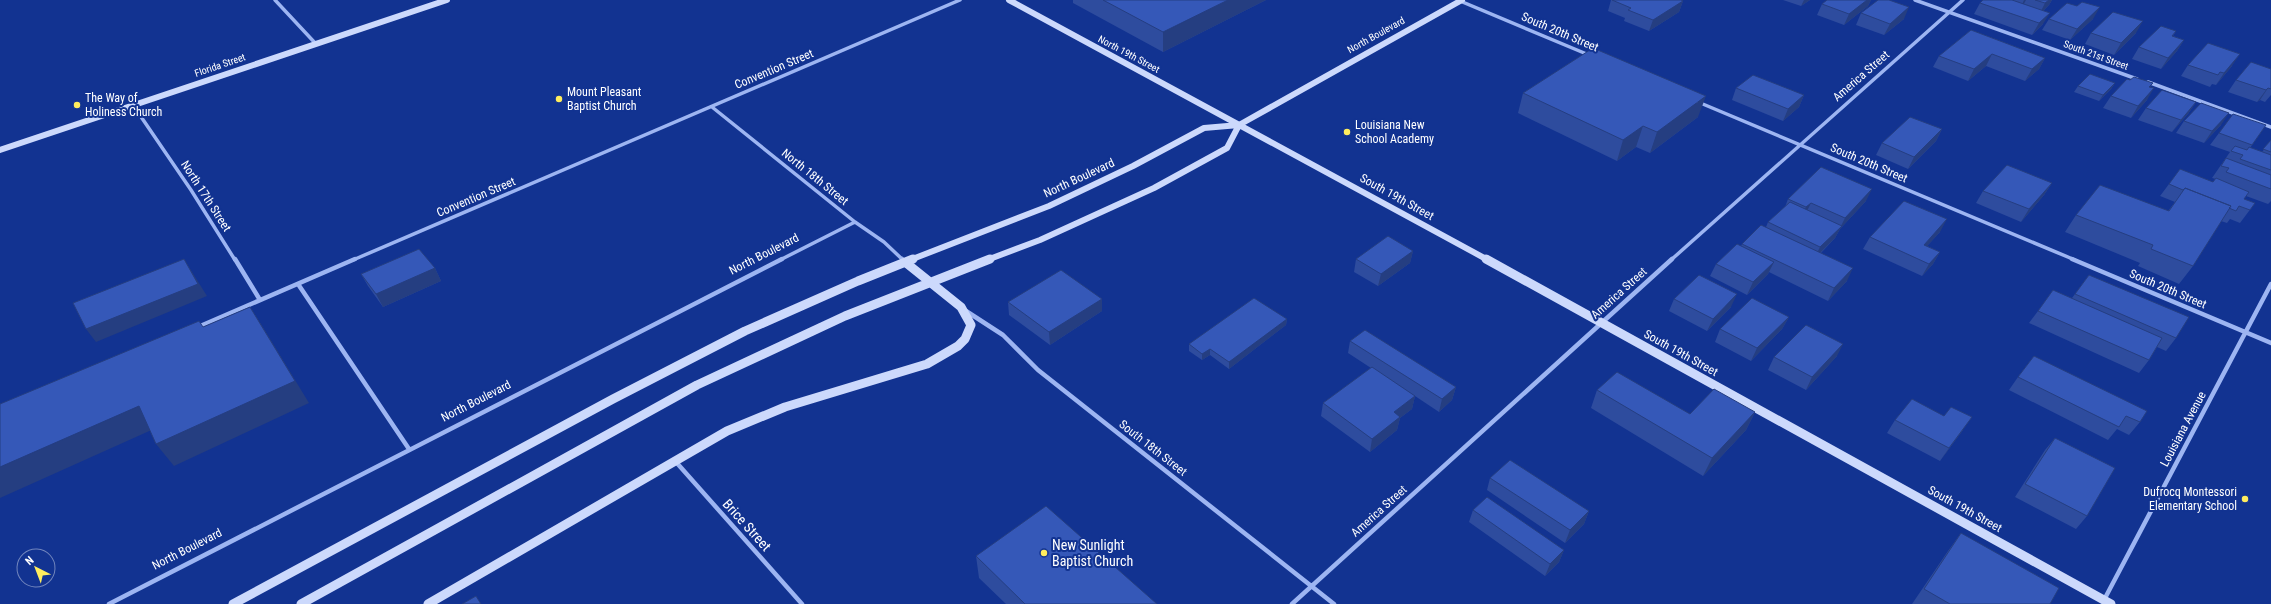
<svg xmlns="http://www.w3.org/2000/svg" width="2271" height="604" font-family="'Roboto Condensed',sans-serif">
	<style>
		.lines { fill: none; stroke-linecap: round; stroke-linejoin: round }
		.street-far1 { stroke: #9db5f2; stroke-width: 3.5 }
		.street { stroke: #9db5f2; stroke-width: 4.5 }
		.secondary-far1 { stroke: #ccd9fc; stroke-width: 6 }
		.secondary { stroke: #ccd9fc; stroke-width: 9 }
		.wall { fill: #2e4c9e }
		.shaded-wall { fill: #253e81 }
		.building { fill: #3558b8; stroke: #253e81 }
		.poi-dot { fill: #ffed5e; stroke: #123391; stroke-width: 1.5 }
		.labels { text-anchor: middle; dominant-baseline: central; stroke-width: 4; stroke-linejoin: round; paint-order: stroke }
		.far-street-label { font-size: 10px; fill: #fff; stroke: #123391 }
		.street-label { font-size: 12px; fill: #fff; stroke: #123391 }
		.poi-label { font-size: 12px; fill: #fff; stroke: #123391; text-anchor: start }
		.near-street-label { font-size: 14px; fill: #fff; stroke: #123391 }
		.near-poi-label { font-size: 14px; fill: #fff; stroke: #123391; text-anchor: start }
	</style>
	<rect width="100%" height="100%" fill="#123391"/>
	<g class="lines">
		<!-- street-far1 -->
		<path class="street-far1" d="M275 0 316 44
			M1915 0 2137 79
			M1460 1 1589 55
			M2148 82 2271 127
			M1698 102 2075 260
			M133 105 191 190 235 260
			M712 107 855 222 884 242 903 260
			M353 260 960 0
			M780 260 855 222
			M1671 260 1963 0"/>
		<!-- street -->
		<path class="street" d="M235 259 260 300
			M902 259 905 262
			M2072 259 2271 343
			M298 284 409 449
			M966 311 1003 335 1038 370 1334 604
			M198 327 355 259
			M676 462 802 604
			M2104 600 2271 284
			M109 604 782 259
			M1292 604 1672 259"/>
		<!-- secondary-far1 -->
		<path class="secondary-far1" d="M1009 0 1488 260
			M0 150 447 0
			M910 260 1049 206 1133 166 1204 128 1239 125 1462 0
			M987 260 1040 240 1154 188 1227 148 1239 125"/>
		<!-- secondary -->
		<path class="secondary" d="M1486 259 2111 604
			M233 604 613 399 745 331 858 281 913 259
			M301 604 697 385 845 316 990 259
			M428 604 727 431 785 407 927 364 958 346 965 339 971 325 961 307 905 262"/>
	</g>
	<!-- wall -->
	<path class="wall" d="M1073 0H1266L1163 52 1073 3Z
		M1611 0H1681L1683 1 1679 12 1649 31 1624 21 1625 18 1608 11Z
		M1783 0H1810L1801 6Z
		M1827 0H1871L1868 6 1844 25 1817 15 1822 4Z
		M1983 0H2052L2049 5 2043 11V24L2032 35 1974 14 1980 3Z
		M1861 13 1904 19 1884 35 1856 25Z
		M2049 19H2093L2070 40 2042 30Z
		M1971 30 2045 58 2039 69 2025 81 1986 66 1968 81 1933 67 1939 56Z
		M2176 31 2173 36 2184 40 2177 51 2161 69 2132 59 2139 47Z
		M2091 33H2136L2114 55 2085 44Z
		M2188 65 2232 66 2216 85 2212 84 2210 87 2181 76Z
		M2271 69V95L2265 102 2260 100 2257 102 2228 92 2236 80Z
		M2130 80 2153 83 2150 87 2147 100 2131 118 2103 108 2111 96Z
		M2115 83 2111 89 2099 101 2074 92 2078 86Z
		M1736 88 1804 95 1799 107 1783 121 1732 100Z
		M1523 93 1698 117 1650 153 1636 147 1617 161 1518 113Z
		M2196 102 2188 114 2172 132 2138 120 2146 108Z
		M2184 121 2221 125 2204 143 2176 133Z
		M2266 125 2250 148 2262 152 2271 140V201L2268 204 2246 196 2244 199 2255 203 2240 223 2230 219 2227 223 2221 221 2193 266 2179 284 2138 266 2140 263 2065 232 2076 215 2168 211 2175 202 2160 196 2169 184 2213 182 2216 179 2212 178 2230 152 2210 145 2219 133Z
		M1942 129 1936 141 1908 169 1876 155 1882 143Z
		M2052 183 2044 195 2021 222 1976 203 1983 191Z
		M1788 199 1866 201 1840 229 1835 238 1821 253 1847 281 1828 301 1769 272 1768 274 1747 295 1710 276 1716 264 1741 246 1742 244 1766 227 1768 222 1785 207Z
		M1940 232 1927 246 1940 252 1933 264 1922 276 1863 249 1870 237Z
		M1413 251 1410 263 1378 286 1354 272 1356 259Z
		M435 268 441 281 383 307 368 286 361 274Z
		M2089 275 2176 338 2166 351 2157 347 2149 360 2139 373 2029 323 2038 311 2072 298Z
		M1102 299V311L1050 345 1009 315 1008 302Z
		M1674 299 1731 307 1707 331 1669 311Z
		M1789 317 1782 329 1751 361 1715 342 1720 329Z
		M1287 319 1286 325 1229 369 1210 355 1202 360 1189 351V344Z
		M1350 341 1456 387 1452 400 1439 412 1415 396 1412 409 1400 418 1397 430 1370 452 1321 416 1323 403 1371 368 1348 353Z
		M1837 356 1806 390 1768 370 1774 357Z
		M2034 356 2140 422 2129 435 2117 429 2108 440 2009 390 2018 377Z
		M1597 390 1690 414 1755 412 1746 430 1703 476 1591 408Z
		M1895 420 1963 430 1940 461 1887 433Z
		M2055 438 2087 516 2076 529 2015 497 2045 450Z
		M1490 478 1589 511 1584 524 1565 543 1487 490Z
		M1473 510 1564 550 1559 562 1545 576 1469 522Z
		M1961 533 2050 604H1912L1948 551Z
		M976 556 1157 604H1006L979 578Z"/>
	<!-- shaded-wall -->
	<path class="shaded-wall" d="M1228 0H1266L1163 52V32Z
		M1804 0H1810L1801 6Z
		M1867 0H1871L1868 6 1844 25 1849 14Z
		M2024 0H2026L2021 9 2019 11Z
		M2049 0H2052L2049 5 2039 15 2045 3Z
		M1683 1 1679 12 1649 31 1653 20Z
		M1909 7 1904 19 1884 35 1890 24Z
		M2100 7 2093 19 2070 40 2077 29Z
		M2050 13 2043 24 2032 35 2039 23Z
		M2143 21 2136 33 2114 55 2121 43Z
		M2184 40 2177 51 2161 69 2168 58Z
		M1992 54 1986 66 1968 81 1974 69Z
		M2240 54 2232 66 2216 85 2224 73Z
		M2045 58 2039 69 2025 81 2032 69Z
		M2115 83 2111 89 2099 101 2103 95Z
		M2154 88 2147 100 2131 118 2138 106Z
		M2268 88 2260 100 2257 102 2266 90Z
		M1804 95 1799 107 1783 121 1788 109Z
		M1706 96 1698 117 1650 153 1657 132Z
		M2196 102 2188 114 2172 132 2181 120Z
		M2229 113 2221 125 2204 143 2212 131Z
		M1643 126 1636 147 1617 161 1623 140Z
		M1942 129 1936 141 1908 169 1914 157Z
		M2052 183 2044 195 2021 222 2029 209Z
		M1872 189 1866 201 1840 229 1835 238 1814 259 1820 247 1841 226 1845 218Z
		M1811 203 1805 215 1800 220 1806 207Z
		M1947 219 1940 232 1917 257 1924 245Z
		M1413 251 1410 263 1378 286 1381 274Z
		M1940 252 1933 264 1922 276 1929 264Z
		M184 259 192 272 207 296 96 342 86 329Z
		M1774 262 1768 274 1747 295 1753 282Z
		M435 268 441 281 383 307 376 294Z
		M1853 268 1847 281 1828 301 1834 288Z
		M1737 294 1731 307 1707 331 1713 319Z
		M1102 299V311L1050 345 1049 332Z
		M250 307 264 329 309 403 174 466 156 444Z
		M1789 317 1782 329 1751 361 1757 348Z
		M1287 319 1286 325 1229 369V362Z
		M1843 344 1837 356 1806 390 1812 377Z
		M1210 349V355L1202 360V354Z
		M1456 387 1452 400 1439 412 1442 399Z
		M1415 396 1412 409 1400 418 1397 430 1370 452 1372 439 1394 412Z
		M139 406 156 428 0 498V467Z
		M1755 412 1746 430 1703 476 1712 458Z
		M1972 417 1963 430 1940 461 1949 448Z
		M1589 511 1584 524 1565 543 1570 530Z
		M1564 550 1559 562 1545 576 1550 564Z"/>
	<!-- building -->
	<path class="building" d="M1103 0H1228L1163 32Z
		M1612 0H1681L1683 1 1653 20 1628 10 1631 8Z
		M1827 0H1867L1849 14 1822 4Z
		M1878 0H1889L1909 7 1890 24 1861 13Z
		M1983 0H2012L2050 13 2039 23 1980 3Z
		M2035 0H2049L2045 3Z
		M2082 2 2100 7 2077 29 2049 19 2067 3 2077 6Z
		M2113 12 2143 21 2121 43 2091 33Z
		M2161 26 2176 31 2172 36 2184 40 2168 58 2139 47Z
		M1971 30 2045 58 2032 69 1992 54 1974 69 1939 56Z
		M2208 43 2240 54 2224 73 2220 72 2218 75 2188 65Z
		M1593 48 1706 96 1657 132 1643 126 1623 140 1523 93Z
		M2251 62 2271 69V89L2268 88 2266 90 2236 80Z
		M2090 74 2115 83 2103 95 2078 86Z
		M1753 75 1804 95 1788 109 1736 88Z
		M2134 77 2153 83 2149 87 2154 88 2138 106 2111 96 2127 79 2130 80Z
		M2162 90 2196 102 2181 120 2146 108Z
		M2201 103 2229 113 2212 131 2184 121Z
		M2233 114 2266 125 2252 145 2219 133Z
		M1910 117 1942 129 1914 157 1882 143Z
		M2271 140V152L2263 149Z
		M2235 146 2247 150 2249 147 2271 155V170L2240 159 2243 155 2231 151Z
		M2226 158 2271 175V189L2226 172 2229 168 2221 166Z
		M2007 165 2052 183 2029 209 1983 191Z
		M1821 167 1872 189 1845 218 1811 203 1806 207 1788 199Z
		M2180 169 2213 182 2216 178 2249 192 2244 199 2255 203 2250 210 2239 206 2236 211 2229 208 2231 206 2185 188 2183 190 2169 184Z
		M2100 185 2169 211 2185 188 2231 206 2193 266 2151 249 2153 245 2076 215Z
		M1904 201 1947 219 1924 245 1940 252 1929 264 1870 237Z
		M1790 202 1842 226 1820 247 1768 222Z
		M1761 225 1853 268 1834 288 1742 244Z
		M1388 236 1413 251 1381 274 1356 259Z
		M1737 244 1774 262 1753 282 1716 264Z
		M419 249 435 268 376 294 361 274Z
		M184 259 198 284 86 329 73 303Z
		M1061 270 1102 299 1049 332 1008 302Z
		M1699 275 1737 294 1713 319 1674 299Z
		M2089 275 2189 317 2176 338 2075 294Z
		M2053 290 2162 338 2149 360 2038 311Z
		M1254 298 1287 319 1229 362 1210 349 1202 354 1189 344Z
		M1752 298 1789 317 1757 348 1720 329Z
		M250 307 295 381 156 444 139 406 0 467V404L199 321 203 327Z
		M1806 325 1843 344 1812 377 1774 357Z
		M1365 330 1456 387 1442 399 1350 341Z
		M2034 356 2147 411 2140 422 2126 416 2119 427 2018 377Z
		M1372 367 1415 396 1394 412 1400 417 1372 439 1323 403Z
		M1617 372 1690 414 1714 389 1755 412 1712 458 1597 390Z
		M1912 399 1944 416 1951 407 1972 417 1949 448 1895 420Z
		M2055 438 2115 468 2087 516 2025 484Z
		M1510 460 1589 511 1570 530 1490 478Z
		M1487 497 1564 550 1550 564 1473 510Z
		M1046 506 1157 604H1025L976 556Z
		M1961 533 2059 588 2050 604H1950L1924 589Z
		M476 596 481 604H462Z"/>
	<!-- markers -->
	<g class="poi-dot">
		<circle cx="559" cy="99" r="4"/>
		<circle cx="77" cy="105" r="4"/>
		<circle cx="1347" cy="132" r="4"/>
		<circle cx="2245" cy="499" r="4"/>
		<circle cx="1044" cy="553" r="4"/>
	</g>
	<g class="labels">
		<!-- far-street labels -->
		<g class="far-street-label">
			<text transform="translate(1376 35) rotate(-29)">North Boulevard</text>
			<text transform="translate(1129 54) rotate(28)">North 19th Street</text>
			<text transform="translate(2096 55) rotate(20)">South 21st Street</text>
			<text transform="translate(220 65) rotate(-19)">Florida Street</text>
		</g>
		<!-- street labels -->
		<g class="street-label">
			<text transform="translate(1560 32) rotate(23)">South 20th Street</text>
			<text transform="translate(774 69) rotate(-23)">Convention Street</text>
			<text transform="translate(1861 76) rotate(-41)">America Street</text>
			<text transform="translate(1869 163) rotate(23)">South 20th Street</text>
			<text transform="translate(815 177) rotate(39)">North 18th Street</text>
			<text transform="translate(1079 178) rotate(-25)">North Boulevard</text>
			<text transform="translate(206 196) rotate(57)">North 17th Street</text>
			<text transform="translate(476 197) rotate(-23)">Convention Street</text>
			<text transform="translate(1397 197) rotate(29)">South 19th Street</text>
			<text transform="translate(764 254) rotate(-27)">North Boulevard</text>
			<text transform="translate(2168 289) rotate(23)">South 20th Street</text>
			<text transform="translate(1619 293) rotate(-42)">America Street</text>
			<text transform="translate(1681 353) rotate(29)">South 19th Street</text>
			<text transform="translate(476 401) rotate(-27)">North Boulevard</text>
			<text transform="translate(2183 429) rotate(-62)">Louisiana Avenue</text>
			<text transform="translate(1153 448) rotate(38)">South 18th Street</text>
			<text transform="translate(1965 509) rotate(29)">South 19th Street</text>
			<text transform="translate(1379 511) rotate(-42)">America Street</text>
			<text transform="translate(187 549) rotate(-27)">North Boulevard</text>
		</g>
		<!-- poi labels -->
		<g class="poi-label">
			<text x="567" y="92">Mount Pleasant<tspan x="567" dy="14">Baptist Church</tspan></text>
			<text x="85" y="98">The Way of<tspan x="85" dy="14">Holiness Church</tspan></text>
			<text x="1355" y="125">Louisiana New<tspan x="1355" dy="14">School Academy</tspan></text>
			<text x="2237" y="492" text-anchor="end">Dufrocq Montessori<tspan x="2237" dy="14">Elementary School</tspan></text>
		</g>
		<!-- near-street labels -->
		<g class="near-street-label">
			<text transform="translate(747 525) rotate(48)">Brice Street</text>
		</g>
		<!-- near-poi labels -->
		<g class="near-poi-label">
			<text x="1052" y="545">New Sunlight<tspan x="1052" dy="16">Baptist Church</tspan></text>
		</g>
	</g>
	<!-- north arrow -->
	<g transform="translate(36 568) rotate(318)"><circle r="19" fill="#123391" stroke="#7185bd"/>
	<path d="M0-3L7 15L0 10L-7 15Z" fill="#ffed5e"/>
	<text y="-6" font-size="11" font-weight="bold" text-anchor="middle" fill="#ffffff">N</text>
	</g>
</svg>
